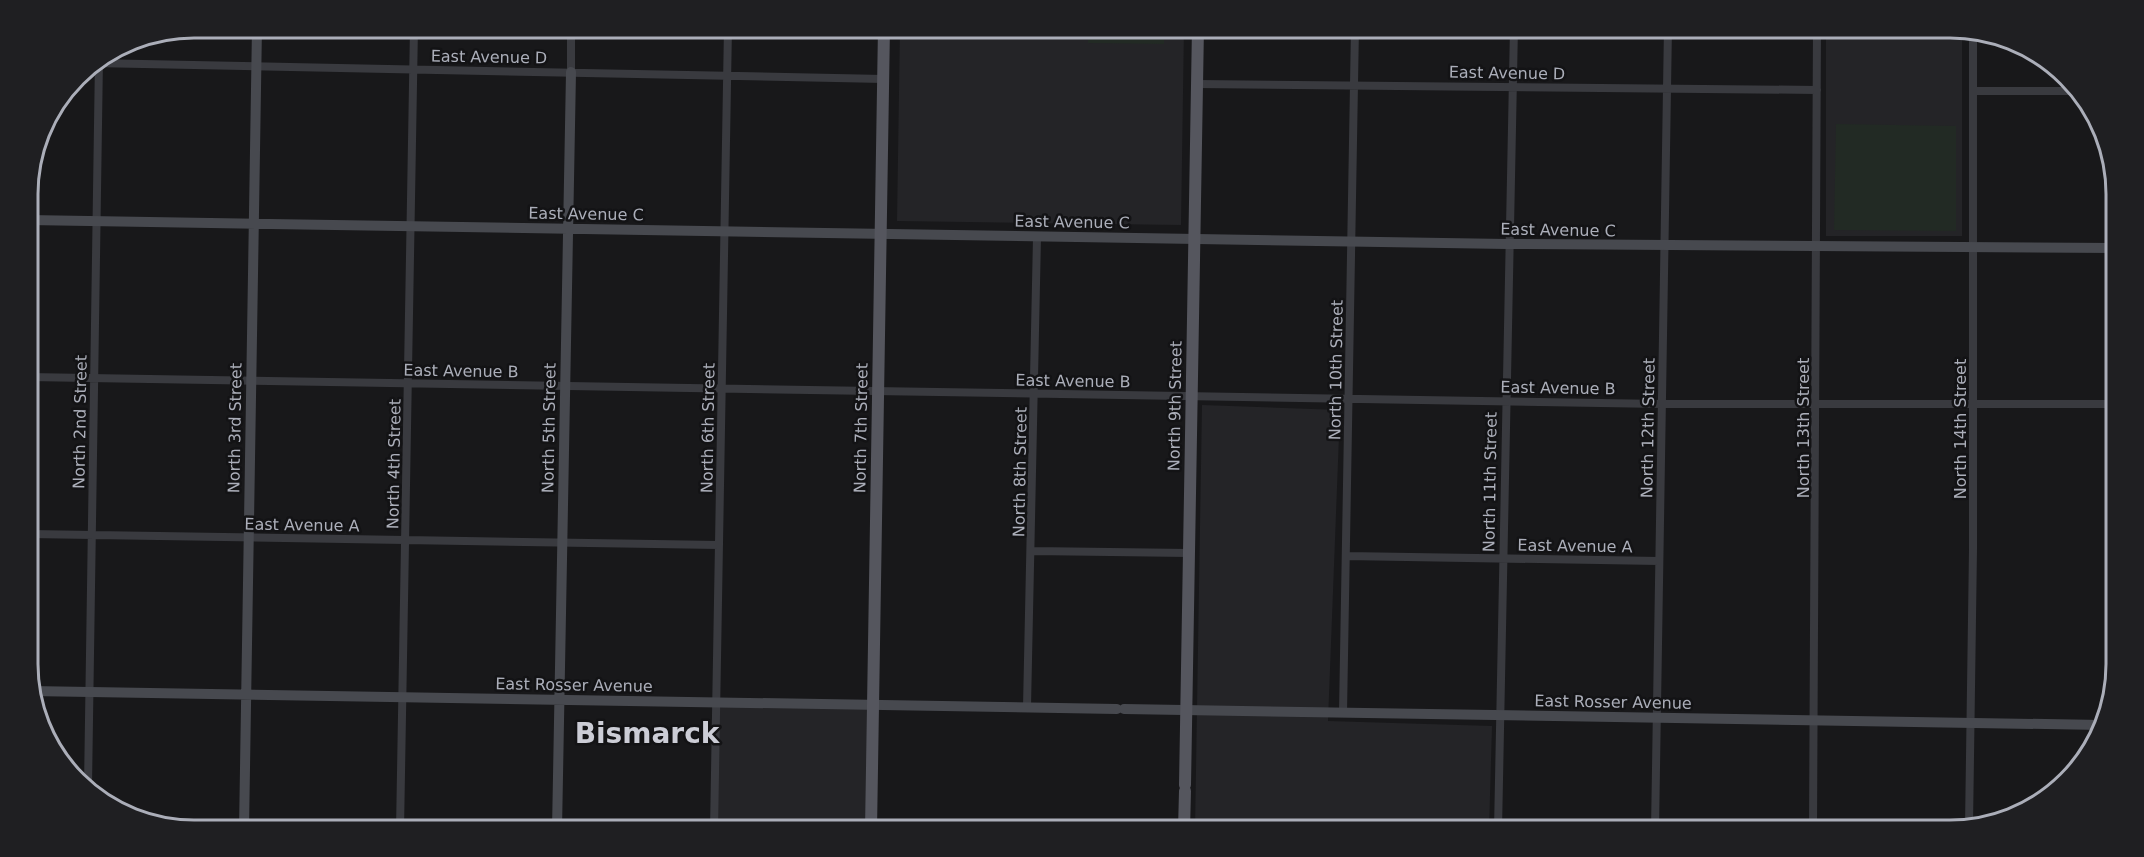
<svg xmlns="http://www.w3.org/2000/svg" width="2144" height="857" font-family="'DejaVu Sans',sans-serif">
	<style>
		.built { fill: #242427 }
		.green { fill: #222a24 }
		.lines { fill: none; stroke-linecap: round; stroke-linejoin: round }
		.street { stroke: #393a3f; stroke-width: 8 }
		.secondary { stroke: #47494f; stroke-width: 10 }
		.primary { stroke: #55565e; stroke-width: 12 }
		.labels { text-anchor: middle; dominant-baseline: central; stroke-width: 5; stroke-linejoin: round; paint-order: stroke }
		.street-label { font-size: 16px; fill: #abaeb9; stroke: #131315 }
		.town-label { font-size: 28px; font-weight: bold; fill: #cccdd6; stroke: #131315 }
		.rim { fill: none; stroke: #abaeb9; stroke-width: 3 }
	</style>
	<rect width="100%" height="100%" fill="#18181a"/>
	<!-- built -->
	<path class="built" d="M900 27H1184L1181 225 897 221Z
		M1826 27 1962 29V236H1826Z
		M1202 405 1340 410 1328 721 1492 726 1489 830H1195Z
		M716 702 873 705 871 830H714Z"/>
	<!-- green -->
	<path class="green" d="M1088 27H1164V44L1088 43Z
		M1836 124 1956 126V231L1834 230Z"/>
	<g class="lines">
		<!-- street -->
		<path class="street" d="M93 63 884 79
			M571 72V27
			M1196 84 1817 90
			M1973 91H2081
			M28 377 1662 404H2116
			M29 534 719 545
			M1032 551 1189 553
			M1346 556 1659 561
			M1027 707 1037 237
			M1343 713 1355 27
			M88 786 99 59
			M1969 826 1973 549V31
			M400 830 414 27
			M714 830 728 27
			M1498 830 1514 27
			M1655 830 1668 27
			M1813 830 1817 27"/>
		<!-- secondary -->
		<path class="secondary" d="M28 220 1507 244 2116 248
			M30 691 1117 709
			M1124 709 2102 725
			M244 830 257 27
			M557 830 571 72"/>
		<!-- primary -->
		<path class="primary" d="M1185 785 1198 27
			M871 830 884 27
			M1184 830 1185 791"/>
	</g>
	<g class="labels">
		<!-- street labels -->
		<g class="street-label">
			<text transform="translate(489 57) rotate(1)">East Avenue D</text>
			<text transform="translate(1507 73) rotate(1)">East Avenue D</text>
			<text transform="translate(586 214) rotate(1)">East Avenue C</text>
			<text transform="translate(1072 222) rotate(1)">East Avenue C</text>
			<text transform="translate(1558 230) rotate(1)">East Avenue C</text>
			<text transform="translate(1336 370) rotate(-89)">North 10th Street</text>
			<text transform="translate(461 371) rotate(1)">East Avenue B</text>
			<text transform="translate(1073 381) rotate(1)">East Avenue B</text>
			<text transform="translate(1558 388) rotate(1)">East Avenue B</text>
			<text transform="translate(1175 406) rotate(-89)">North 9th Street</text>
			<text transform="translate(80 422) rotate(-89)">North 2nd Street</text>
			<text transform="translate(235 428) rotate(-89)">North 3rd Street</text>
			<text transform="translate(549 428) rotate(-89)">North 5th Street</text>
			<text transform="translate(708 428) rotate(-89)">North 6th Street</text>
			<text transform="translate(861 428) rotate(-89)">North 7th Street</text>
			<text transform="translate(1648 428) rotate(-89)">North 12th Street</text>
			<text transform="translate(1803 428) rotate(-90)">North 13th Street</text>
			<text transform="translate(1960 429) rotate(-90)">North 14th Street</text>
			<text transform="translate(394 464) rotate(-89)">North 4th Street</text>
			<text transform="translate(1020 472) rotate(-89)">North 8th Street</text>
			<text transform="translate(1490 482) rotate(-89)">North 11th Street</text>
			<text transform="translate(302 525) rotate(1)">East Avenue A</text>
			<text transform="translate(1575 546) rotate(1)">East Avenue A</text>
			<text transform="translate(574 685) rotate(1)">East Rosser Avenue</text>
			<text transform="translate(1613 702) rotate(1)">East Rosser Avenue</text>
		</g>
		<!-- town labels -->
		<g class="town-label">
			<text x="647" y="733">Bismarck</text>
		</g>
	</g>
	<!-- crop -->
	<path d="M0 0H2144V857H0ZM194 38H1950A156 156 0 0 1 2106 194V664A156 156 0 0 1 1950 820H194A156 156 0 0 1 38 664V194A156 156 0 0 1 194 38Z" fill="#1f1f22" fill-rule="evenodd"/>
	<path class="rim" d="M194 38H1950A156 156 0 0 1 2106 194V664A156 156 0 0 1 1950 820H194A156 156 0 0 1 38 664V194A156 156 0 0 1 194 38Z"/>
</svg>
